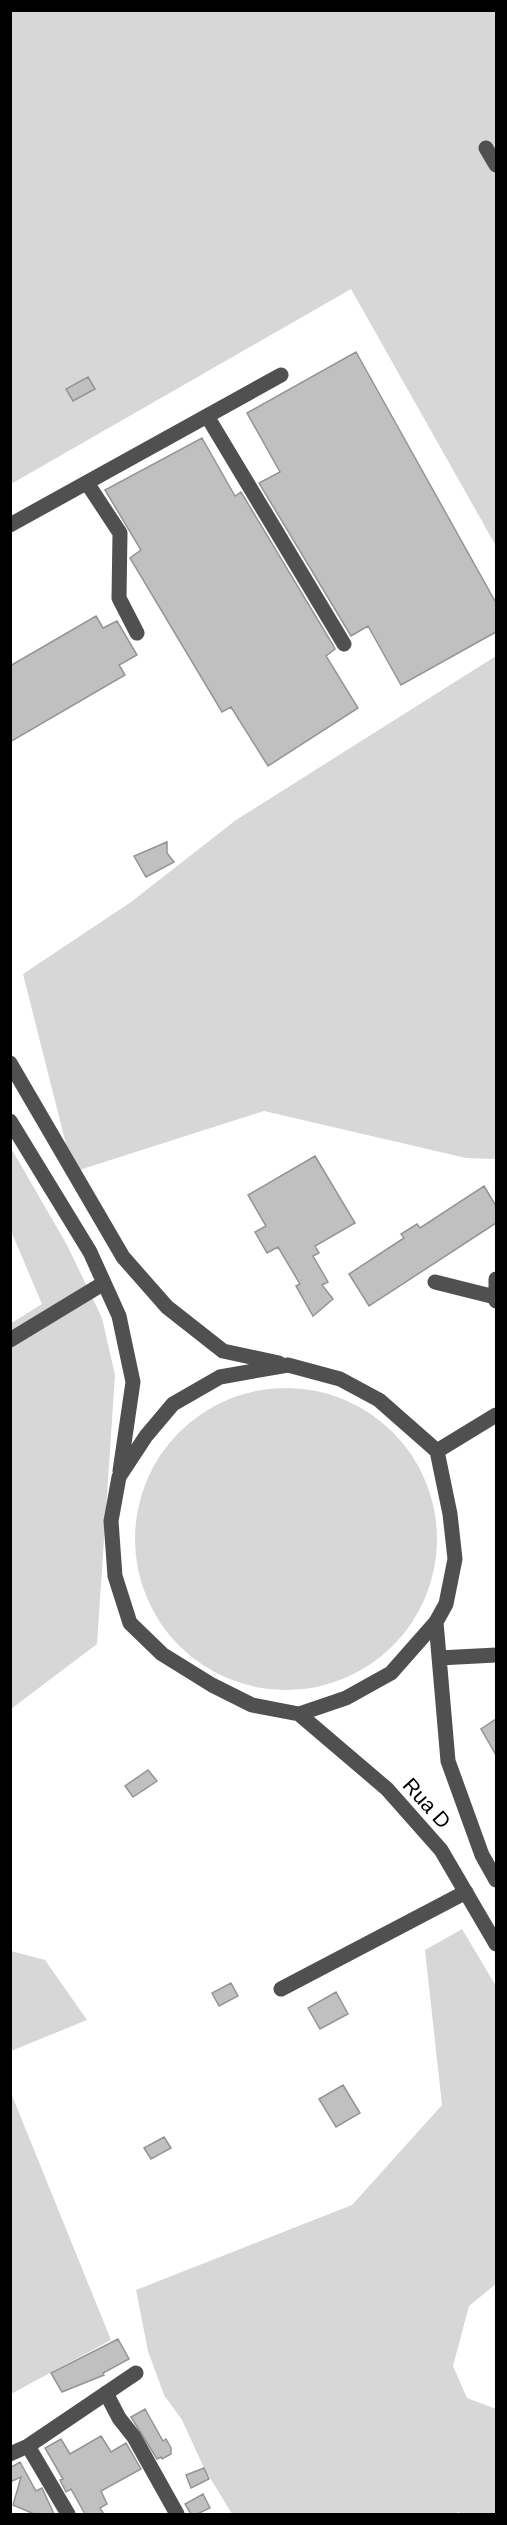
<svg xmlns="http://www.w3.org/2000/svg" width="507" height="2525" font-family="Arial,sans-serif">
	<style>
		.green { fill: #d7d7d7 }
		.building { fill: #c0c0c0; stroke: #949494; stroke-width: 1.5 }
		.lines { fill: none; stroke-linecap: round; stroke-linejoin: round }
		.minor { stroke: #505050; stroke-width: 15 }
		.labels { text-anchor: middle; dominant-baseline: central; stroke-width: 6; stroke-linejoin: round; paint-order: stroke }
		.street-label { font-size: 21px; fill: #000; stroke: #fff }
	</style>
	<rect width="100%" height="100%" fill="#fff"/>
	<!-- green -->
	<path class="green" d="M11 11H496V546L351 289 11 484Z
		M496 656V1159L466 1158 264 1111 73 1172 23 974 131 902 236 820Z
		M11 1148 67 1245 102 1318 115 1375 97 1644 11 1709 10 1324 42 1304 11 1231Z
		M135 1539a151 151 0 1 1 302 0a151 151 0 1 1-302 0Z
		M462 1929 496 1986V2284L469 2306 453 2366 467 2398 496 2409V2514H461L459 2512 453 2514H232L204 2468 182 2420 164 2395 148 2351 136 2290 352 2205 442 2105 425 1950Z
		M11 1951 45 1960 87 2020 11 2051Z
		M11 2093 111 2340 11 2394H10Z"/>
	<!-- building -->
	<path class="building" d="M356 352 496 603V632L401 685 368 626 351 636 259 483 280 472 247 413Z
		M88 377 95 389 73 401 66 389Z
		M202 438 235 496 241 492 333 645 335 649 326 656 358 708 268 766 231 707 222 712 130 558 141 550 105 490Z
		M96 616 103 628 117 621 137 655 119 665 125 675 10 742V666Z
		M167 842V853L174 862 146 877 134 856Z
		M315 1156 355 1223 315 1246 319 1253 313 1256 328 1282 322 1285 333 1299 313 1316 296 1286 300 1284 278 1247 267 1253 255 1232 266 1226 248 1195Z
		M484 1186 496 1206V1223L369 1306 349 1274 404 1238 401 1234 417 1224 420 1228Z
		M496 1719V1755L481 1729Z
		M148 1770 157 1781 133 1797 125 1786Z
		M231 1983 238 1996 219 2006 212 1993Z
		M336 1992 348 2014 320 2029 308 2008Z
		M343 2085 360 2113 336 2127 319 2099Z
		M164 2137 171 2148 151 2159 144 2148Z
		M118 2339 129 2359 103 2373 104 2375 62 2392 51 2373Z
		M145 2409 163 2441 166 2439 171 2448V2454L162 2459 161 2457 157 2459 131 2417Z
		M101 2436 111 2452 126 2443 141 2469 101 2491 107 2504 100 2508 104 2514H85L71 2489 66 2492 60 2480 63 2479 45 2448 61 2439 70 2454Z
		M20 2462 36 2491 42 2488 54 2514H34L13 2505 21 2477 10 2482V2468Z
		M204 2468 209 2479 191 2488 186 2475Z
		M203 2494 210 2508 197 2514H191L185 2504Z"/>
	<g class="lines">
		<!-- minor -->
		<path class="minor" d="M486 148 496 165
			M207 416 344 644
			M87 483 120 533 119 598 137 633
			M10 525 281 375
			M10 1063 123 1257 167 1307 223 1351 279 1363
			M10 1121 90 1252 119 1316 133 1382 120 1471
			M496 1279V1301
			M435 1282 495 1297
			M10 1340 104 1283
			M288 1365 340 1379 379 1400 437 1451 450 1514 455 1559 446 1604 436 1622 391 1673 346 1698 299 1714 252 1705 212 1685 162 1654 130 1623 115 1576 111 1521 119 1477 146 1436 173 1404 220 1377Z
			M437 1451 496 1415
			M436 1622 448 1761 482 1855 496 1880
			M439 1658 496 1655
			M299 1714 387 1789 441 1850 496 1944
			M281 1989 466 1892
			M106 2393 119 2418 134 2437 177 2514
			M28 2446 68 2514
			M10 2454 28 2446 136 2373"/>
	</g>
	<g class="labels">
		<!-- street labels -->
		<g class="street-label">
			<text transform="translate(427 1803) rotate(48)">Rua D</text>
		</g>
	</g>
	<!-- border -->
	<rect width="507" height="2525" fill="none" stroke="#000000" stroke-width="24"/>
</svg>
